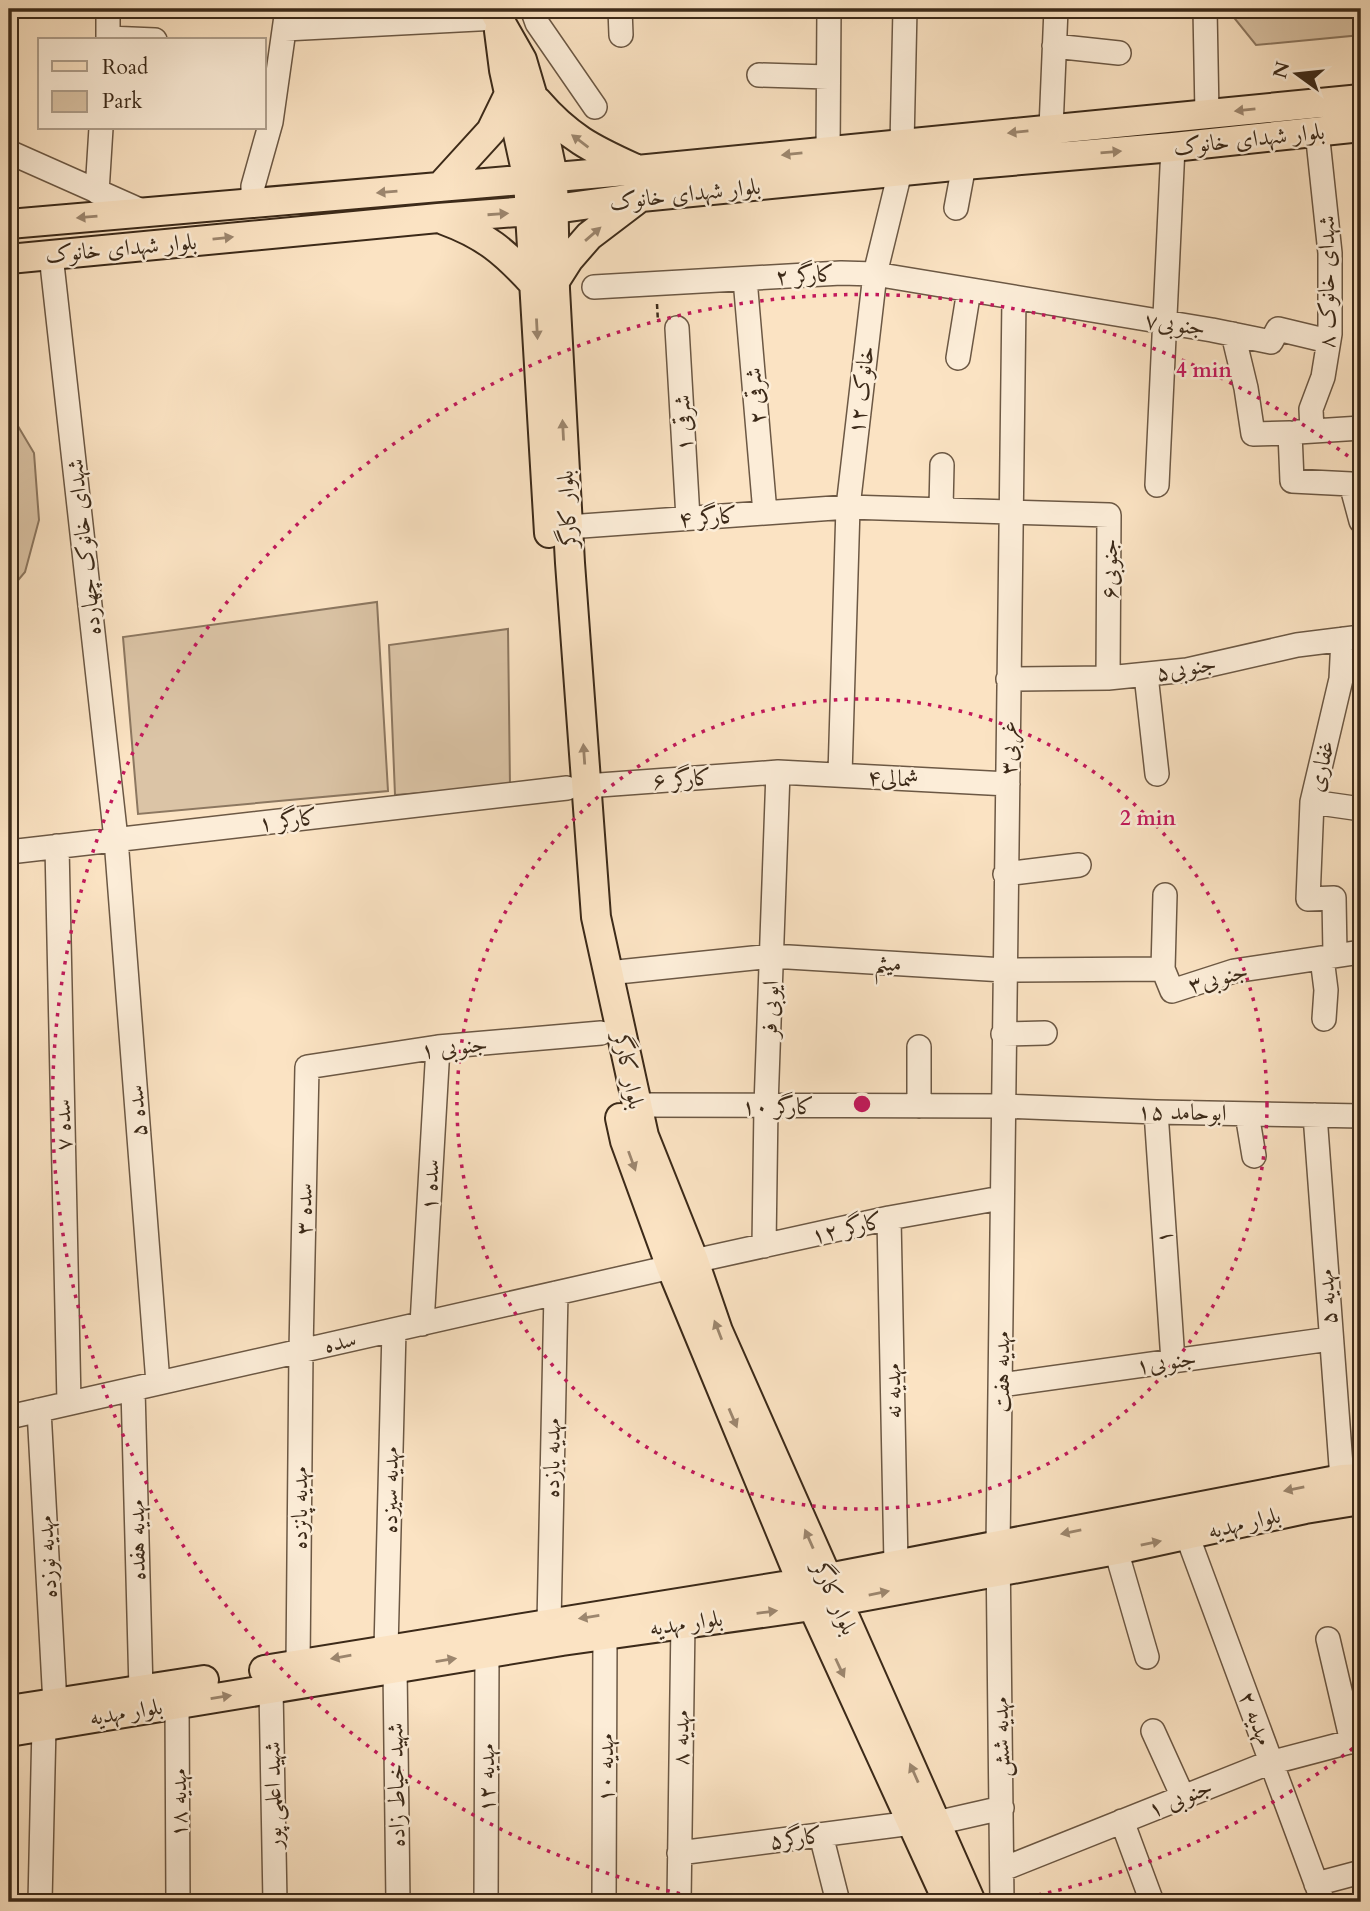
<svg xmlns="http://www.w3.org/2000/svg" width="1370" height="1911" font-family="Cardo,Amiri,serif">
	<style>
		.green { fill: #dbc4a6; stroke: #8c7760; stroke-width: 2 }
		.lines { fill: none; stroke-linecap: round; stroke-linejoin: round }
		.minor-casing { stroke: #6c5844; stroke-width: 26 }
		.major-casing { stroke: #3c2a19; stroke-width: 32 }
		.path { stroke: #3c2a19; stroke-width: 2.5; stroke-dasharray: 5 3.5; stroke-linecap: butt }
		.minor { stroke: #fcedd8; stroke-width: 23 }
		.major { stroke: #fbe3c3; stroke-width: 28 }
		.oneway { fill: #9c866e }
		.ring { fill: none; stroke: #c2185b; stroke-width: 3.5; stroke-dasharray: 3.5 7 }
		.labels { text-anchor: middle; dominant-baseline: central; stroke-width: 5; stroke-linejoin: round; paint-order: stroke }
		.street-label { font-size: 23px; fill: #3c2a19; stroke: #fcedd8 }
		.centre { fill: #c2185b; stroke: #fcedd8; stroke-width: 3.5 }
		.ring-label { font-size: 21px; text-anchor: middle; font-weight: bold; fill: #c2185b; stroke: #fcedd8; stroke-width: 5; stroke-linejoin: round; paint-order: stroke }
	</style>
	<rect width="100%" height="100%" fill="#fbe3c3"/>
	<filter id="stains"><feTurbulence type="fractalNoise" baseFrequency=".00286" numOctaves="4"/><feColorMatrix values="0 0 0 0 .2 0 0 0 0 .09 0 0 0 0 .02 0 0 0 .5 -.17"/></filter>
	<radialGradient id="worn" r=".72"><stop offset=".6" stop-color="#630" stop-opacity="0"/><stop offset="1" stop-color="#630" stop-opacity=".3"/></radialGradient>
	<!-- green -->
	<path class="green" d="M1227 9H1361V35L1256 45Z
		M9 411 34 453 39 520 25 572 9 591Z
		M377 602 388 791 138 814 123 637Z
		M508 629 510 786 395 795 389 645Z"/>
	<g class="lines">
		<!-- minor casing -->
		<g class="minor-casing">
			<path id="minor" d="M532 9 537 23 595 107
				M620 9 621 35
				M1205 9 1207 114
				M285 29 497 18
				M108 38 155 40
				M108 40V9
				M1054 46 1119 53
				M759 75 828 77
				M1051 128 1056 9
				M902 144 905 9
				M828 151 829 9
				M9 152 144 212
				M97 192 101 128
				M253 203V186L271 122 287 9
				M956 208 964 165
				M51 255 116 839 158 1383
				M745 279 765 513
				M594 287 841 273 875 274 1212 330 1271 342 1278 329 1328 341
				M677 328 688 518
				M1233 334 1246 388 1253 434 1290 433 1292 481 1351 484 1361 521
				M958 358 969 290
				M1312 431 1311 409 1323 377 1330 334V253L1317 131
				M1298 432 1361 428
				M1157 485 1173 147
				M941 508 942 465
				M568 527 848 507 1109 515 1108 678
				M1343 639 1341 679 1312 802 1361 809
				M1146 675 1157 774
				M1008 679 1108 678 1187 670 1297 645 1361 637
				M840 775 848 507 875 274 900 172
				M586 786 778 772 1008 784
				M1312 802 1308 899 1334 898 1335 954
				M57 846 69 1403
				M9 852 567 788
				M1005 874 1079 865
				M1322 958 1326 990 1324 1019
				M1163 969 1165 895
				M608 973 772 956 1004 970 1163 969 1172 991 1234 971 1361 952
				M1003 1034 1045 1033
				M637 1105 1002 1106 1156 1112 1361 1116
				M919 1106V1047
				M1156 1112 1173 1361
				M1247 1114 1254 1156
				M1315 1115 1342 1479
				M889 1218 896 1564
				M764 1246 766 1106 778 772
				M694 1261 889 1218 1001 1198
				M422 1324 438 1047
				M1001 1385 1330 1339
				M133 1389 141 1690
				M39 1410 55 1704
				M9 1417 671 1267
				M1187 1535 1323 1902
				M1116 1550 1147 1657
				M549 1623 556 1293
				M1328 1639 1352 1742
				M386 1649 394 1330
				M298 1664 301 1351 307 1067 438 1047 601 1033
				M395 1668 398 1902
				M271 1689 275 1902
				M177 1704 178 1902
				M1153 1731 1183 1797
				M1122 1821 1152 1902
				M936 1823 1002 1808
				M821 1835 838 1902
				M679 1853 912 1823
				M1003 1869 1266 1764 1361 1739
				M1316 1884 1361 1872
				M40 1902 44 1726
				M486 1902 487 1653
				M604 1902 605 1634
				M679 1902 683 1622
				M1002 1902 998 1547 1014 298"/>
		</g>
		<!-- major casing -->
		<g class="major-casing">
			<path id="major" d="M493 9 522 60 545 138 553 176 555 289 570 563 596 917 644 1136 694 1261 718 1331 971 1902
				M499 31 504 70 528 180 549 533
				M537 101C568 137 592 149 634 168
				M440 187 491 131 510 92
				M444 220C485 235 505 252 534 284
				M9 224 637 170 1361 99
				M9 259 438 218 555 209 641 197 964 165 1173 147 1361 127
				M555 281 569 259 589 236 639 198
				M620 1118 625 1141 671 1267 802 1583 948 1902
				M264 1670 802 1583 1342 1479 1361 1478
				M9 1710 204 1680
				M9 1732 562 1641 812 1606 1116 1550 1305 1509 1361 1500"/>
		</g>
		<!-- path -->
		<path class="path" d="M657 304 658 322"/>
		<!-- minor -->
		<use href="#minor" class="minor"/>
		<!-- major -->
		<use href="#major" class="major"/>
	</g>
	<!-- one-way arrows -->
	<defs><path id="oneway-solid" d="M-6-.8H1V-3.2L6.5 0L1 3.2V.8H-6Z" transform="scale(1.75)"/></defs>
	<g class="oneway">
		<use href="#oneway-solid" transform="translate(1245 110) rotate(174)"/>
		<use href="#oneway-solid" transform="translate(1018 132) rotate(174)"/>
		<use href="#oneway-solid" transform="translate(580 141) rotate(-143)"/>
		<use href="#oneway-solid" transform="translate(1111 152) rotate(-5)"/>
		<use href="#oneway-solid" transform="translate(792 154) rotate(174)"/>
		<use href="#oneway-solid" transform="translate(387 192) rotate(175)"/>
		<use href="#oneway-solid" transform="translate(498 214) rotate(-4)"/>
		<use href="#oneway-solid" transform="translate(87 217) rotate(175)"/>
		<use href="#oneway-solid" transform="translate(593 234) rotate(-41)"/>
		<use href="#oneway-solid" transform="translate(223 238) rotate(-6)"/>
		<use href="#oneway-solid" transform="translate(537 329) rotate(87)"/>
		<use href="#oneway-solid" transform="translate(563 430) rotate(-93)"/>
		<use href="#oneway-solid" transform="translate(584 754) rotate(-94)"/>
		<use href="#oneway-solid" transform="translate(632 1161) rotate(70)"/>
		<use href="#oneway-solid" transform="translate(718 1330) rotate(-111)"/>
		<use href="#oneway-solid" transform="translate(733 1418) rotate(67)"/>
		<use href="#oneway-solid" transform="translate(1294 1489) rotate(169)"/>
		<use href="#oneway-solid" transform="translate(1071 1532) rotate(169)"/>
		<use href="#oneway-solid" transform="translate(809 1539) rotate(-114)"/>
		<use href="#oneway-solid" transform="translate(1151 1543) rotate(-12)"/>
		<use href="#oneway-solid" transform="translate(879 1593) rotate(-11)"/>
		<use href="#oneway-solid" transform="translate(767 1612) rotate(-7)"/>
		<use href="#oneway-solid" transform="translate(589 1617) rotate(171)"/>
		<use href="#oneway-solid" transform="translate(341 1657) rotate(170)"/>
		<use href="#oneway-solid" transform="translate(446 1660) rotate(-9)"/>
		<use href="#oneway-solid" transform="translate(840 1668) rotate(65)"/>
		<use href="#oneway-solid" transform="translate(221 1697) rotate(-9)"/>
		<use href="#oneway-solid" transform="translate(914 1773) rotate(-114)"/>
	</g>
	<!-- distance rings -->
	<g class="ring">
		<circle cx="862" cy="1104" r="405"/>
		<path d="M1361 1742A810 810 0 0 1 1003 1902M721 1902A810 810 0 1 1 1361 466"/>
	</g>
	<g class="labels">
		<!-- street labels -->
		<g class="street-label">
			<text transform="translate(1249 139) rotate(-6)">بلوار شهدای خانوک</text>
			<text transform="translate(685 194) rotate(-6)">بلوار شهدای خانوک</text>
			<text transform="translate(121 248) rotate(-5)">بلوار شهدای خانوک</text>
			<text transform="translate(805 275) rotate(-3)">کارگر ۲</text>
			<text transform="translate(1326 282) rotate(-90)">شهدای خانوک ۸</text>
			<text transform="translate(1175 324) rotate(8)">جنوبی۷</text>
			<text transform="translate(861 390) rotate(-83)">خانوک ۱۲</text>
			<text transform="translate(755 396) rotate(-95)">شرقی ۲</text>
			<text transform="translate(683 423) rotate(-93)">شرقی ۱</text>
			<text transform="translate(567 509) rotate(-93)">بلوار کارگر</text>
			<text transform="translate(708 517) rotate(-4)">کارگر ۴</text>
			<text transform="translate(84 547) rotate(-96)">شهدای خانوک چهارده</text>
			<text transform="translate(1109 569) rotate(-90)">جنوبی۶</text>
			<text transform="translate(1186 668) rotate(-10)">جنوبی۵</text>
			<text transform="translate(1008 748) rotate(-90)">غربی۳</text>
			<text transform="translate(1321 766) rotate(-76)">غفاری</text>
			<text transform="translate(893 778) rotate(3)">شمالی۴</text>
			<text transform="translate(682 779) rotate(-4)">کارگر ۶</text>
			<text transform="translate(288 820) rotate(-7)">کارگر ۱</text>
			<text transform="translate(888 963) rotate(3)">میثم</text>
			<text transform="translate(1218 978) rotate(-15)">جنوبی۳</text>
			<text transform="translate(770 1009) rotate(-88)">ایوبی فر</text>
			<text transform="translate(454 1047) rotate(-6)">۱ جنوبی</text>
			<text transform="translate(629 1071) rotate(78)">بلوار کارگر</text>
			<text x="778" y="1106">کارگر ۱۰</text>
			<text transform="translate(137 1111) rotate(-94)">سده ۵</text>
			<text transform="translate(1182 1112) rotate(1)">ابوحامد ۱۵</text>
			<text transform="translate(63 1125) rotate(-91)">سده ۷</text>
			<text transform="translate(430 1185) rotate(-87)">سده ۱</text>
			<text transform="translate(304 1209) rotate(-89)">سده ۳</text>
			<text transform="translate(847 1228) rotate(-13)">کارگر ۱۲</text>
			<text transform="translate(1164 1237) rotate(-94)">۱</text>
			<text transform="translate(1327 1297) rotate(-94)">مهدیه ۵</text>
			<text transform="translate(340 1342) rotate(-13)">سده</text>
			<text transform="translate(1166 1362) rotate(-8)">جنوبی۱</text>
			<text transform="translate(1001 1372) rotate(-90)">مهدیه هفت</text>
			<text transform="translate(893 1391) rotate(-91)">مهدیه نه</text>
			<text transform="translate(552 1458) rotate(-89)">مهدیه یازده</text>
			<text transform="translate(390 1490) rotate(-89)">مهدیه سیزده</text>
			<text transform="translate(299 1508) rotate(-90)">مهدیه پانزده</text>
			<text transform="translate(1244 1523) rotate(-13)">بلوار مهدیه</text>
			<text transform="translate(137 1540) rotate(-91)">مهدیه هفده</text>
			<text transform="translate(47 1557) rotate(-93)">مهدیه نوزده</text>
			<text transform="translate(835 1598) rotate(66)">بلوار کارگر</text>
			<text transform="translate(686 1623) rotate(-8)">بلوار مهدیه</text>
			<text transform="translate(126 1712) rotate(-9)">بلوار مهدیه</text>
			<text transform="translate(1256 1718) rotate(69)">مهدیه ۲</text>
			<text transform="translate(1001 1737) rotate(-91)">مهدیه شش</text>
			<text transform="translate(681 1738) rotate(-89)">مهدیه ۸</text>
			<text transform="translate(605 1768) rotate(-90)">مهدیه ۱۰</text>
			<text transform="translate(486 1778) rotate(-90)">مهدیه ۱۲</text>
			<text transform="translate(396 1785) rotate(-91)">شهید خیاط زاده</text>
			<text transform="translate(273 1795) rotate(-91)">شهید اعلمی پور</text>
			<text transform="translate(1180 1798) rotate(-22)">۱ جنوبی</text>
			<text transform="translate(178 1803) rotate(-90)">مهدیه ۱۸</text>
			<text transform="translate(796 1838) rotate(-7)">کارگر۵</text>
		</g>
	</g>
	<circle cx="862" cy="1104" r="10" class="centre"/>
	<g class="ring-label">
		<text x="1204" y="377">4 min</text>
		<text x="1148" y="825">2 min</text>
	</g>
	<!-- margin -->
	<rect width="1370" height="1911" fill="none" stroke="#fbe3c3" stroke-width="35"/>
	<rect x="10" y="10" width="1349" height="1890" fill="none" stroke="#3c2a19" stroke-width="3.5"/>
	<rect x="18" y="18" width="1335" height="1876" fill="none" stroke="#3c2a19" stroke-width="2"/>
	<!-- legend -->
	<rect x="38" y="38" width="228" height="91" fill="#fcedd8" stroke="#af9f8c" stroke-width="2"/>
	<rect x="52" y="61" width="35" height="10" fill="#fbe3c3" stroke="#af9f8c" stroke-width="2"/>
	<text x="102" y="74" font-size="21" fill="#3c2a19">Road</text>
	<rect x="52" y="91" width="35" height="21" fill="#dbc4a6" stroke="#af9f8c" stroke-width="2"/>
	<text x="102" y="108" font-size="21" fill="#3c2a19">Park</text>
	<!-- north arrow -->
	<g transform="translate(1297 74) rotate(285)" stroke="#fcedd8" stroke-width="5" paint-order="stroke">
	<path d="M0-5L12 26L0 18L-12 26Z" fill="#3c2a19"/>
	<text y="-10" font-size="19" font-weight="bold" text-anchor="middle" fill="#3c2a19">N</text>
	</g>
	<rect width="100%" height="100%" filter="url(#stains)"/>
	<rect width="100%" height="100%" fill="url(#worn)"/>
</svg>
